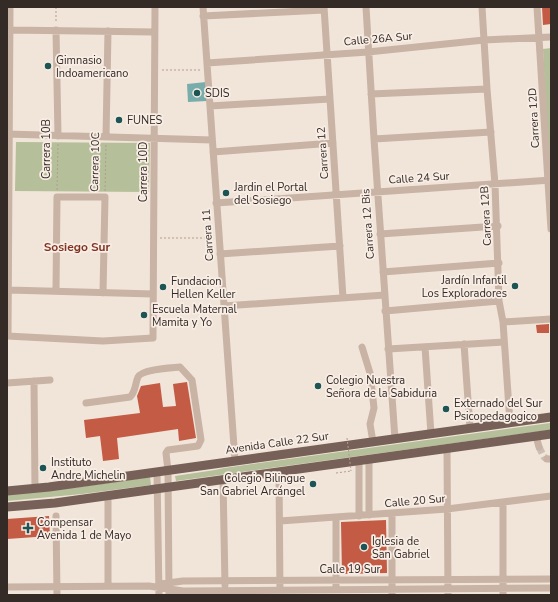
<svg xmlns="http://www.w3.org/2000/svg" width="558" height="602" font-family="'Nunito Sans',sans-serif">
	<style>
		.green { fill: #b5bf99 }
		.water { fill: #78adac }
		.building { fill: #c45b44 }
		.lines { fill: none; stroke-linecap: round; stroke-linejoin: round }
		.minor-tunnel { stroke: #cbbfb5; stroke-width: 7; stroke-dasharray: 7 3.5; stroke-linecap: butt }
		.path { stroke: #b49d8f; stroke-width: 1; stroke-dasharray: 2 2; stroke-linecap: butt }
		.minor { stroke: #c8b3a5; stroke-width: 7 }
		.major { stroke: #766057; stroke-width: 9 }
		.path-bridge { stroke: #b49d8f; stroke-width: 1; stroke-dasharray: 2 2; stroke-linecap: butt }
		.poi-dot { fill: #1d5454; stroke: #f8eee5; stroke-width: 1.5 }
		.labels { text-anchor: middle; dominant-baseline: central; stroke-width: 3.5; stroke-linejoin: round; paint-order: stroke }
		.street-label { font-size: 11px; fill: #342a26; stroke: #f8eee5 }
		.poi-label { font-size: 11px; fill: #342a26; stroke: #f8eee5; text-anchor: start }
		.neighbourhood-label { font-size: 12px; font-weight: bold; fill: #813221; stroke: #f8eee5 }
	</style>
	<rect width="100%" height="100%" fill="#f1e4d9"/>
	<!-- green -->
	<path class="green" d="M551 48V172H549L543 49Z
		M16 142 150 143 149 192 15 191Z
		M550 423V430L176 481 175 476 215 470 224 468Z
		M150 477 151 485 82 494 7 501V495L80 487Z"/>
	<!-- water -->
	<path class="water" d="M206 82 207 101 188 102 187 84Z"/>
	<!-- building -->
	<path class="building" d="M542 7H551V24L543 25Z
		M549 324V333H537L536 325Z
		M187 382 196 438 179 441 178 429 117 438 119 459 103 461 100 436 86 438 84 420 140 413 137 396 141 386 160 383 163 407 176 406 173 384Z
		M49 516 50 536 7 539V519Z
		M386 520 387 573 342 574 341 522Z"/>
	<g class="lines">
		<!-- minor-tunnel -->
		<path class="minor-tunnel" d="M539 447 544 457 547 459"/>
		<!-- path -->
		<path class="path" d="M56 7V22
			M162 70H201
			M57 190 58 143
			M105 191 106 144
			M160 238H213
			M336 473 351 471"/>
		<!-- minor -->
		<path class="minor" d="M203 7 235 461
			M324 7 343 298
			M366 7 374 139 395 439
			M482 7 487 89 495 184 499 301 503 322 510 423
			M537 7 551 229
			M203 16 324 10
			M10 30 154 32
			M56 30 58 136
			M207 63 368 52 484 40 551 37
			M371 94 487 89
			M210 106 330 99
			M7 134 212 140
			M106 137 108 31
			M374 139 491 132
			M213 152 333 143
			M216 203 551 180
			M380 234 498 226
			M220 254 340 246
			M383 272 499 263
			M9 290 153 294
			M56 291 57 197H105L103 293
			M224 306 385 295
			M385 311 499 301
			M503 322 551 319
			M7 336 103 341 153 338 155 7
			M8 336 10 7
			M464 344 470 428
			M362 347 370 373 374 408 370 424 373 442
			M425 347 431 434
			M388 349 504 342
			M34 381 35 489
			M7 383 50 380
			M86 403 130 397C136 392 135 383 138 377 142 369 171 368 180 367L192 380 201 440 198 446 168 450 166 453 168 471 169 595
			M536 436 539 447
			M447 448 448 595
			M369 459V515
			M547 459H551
			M157 472 159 595
			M279 472 280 595
			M223 479 225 585
			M503 502V595
			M392 514V595
			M56 516 57 595
			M359 516V461
			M280 521 447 509 551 496
			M160 584 183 581 551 579
			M108 586V495
			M7 587 149 586 183 591 551 588
			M336 595V518"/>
		<!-- major -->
		<path class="major" d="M7 491 49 487 551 417
			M7 507 55 503 551 434"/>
		<!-- path-bridge -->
		<path class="path-bridge" d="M347 438 351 471"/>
	</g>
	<!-- markers -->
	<g class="poi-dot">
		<circle cx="48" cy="66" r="4"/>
		<circle cx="197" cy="93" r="4"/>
		<circle cx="119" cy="120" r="4"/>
		<circle cx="226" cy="193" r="4"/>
		<circle cx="515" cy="286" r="4"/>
		<circle cx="163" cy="287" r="4"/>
		<circle cx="144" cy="315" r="4"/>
		<circle cx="318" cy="386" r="4"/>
		<circle cx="446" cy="409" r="4"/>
		<circle cx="43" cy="468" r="4"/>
		<circle cx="313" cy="484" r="4"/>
		<path d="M26 522h4v4h4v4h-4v4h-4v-4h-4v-4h4z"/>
		<circle cx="364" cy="547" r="4"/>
	</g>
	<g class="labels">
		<!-- street labels -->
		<g class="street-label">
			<text transform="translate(378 39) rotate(-5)">Calle 26A Sur</text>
			<text transform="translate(534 118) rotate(-93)">Carrera 12D</text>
			<text transform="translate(46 149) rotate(-90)">Carrera 10B</text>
			<text transform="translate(323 153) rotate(-94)">Carrera 12</text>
			<text transform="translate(95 162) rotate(-89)">Carrera 10C</text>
			<text transform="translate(143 172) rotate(-90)">Carrera 10D</text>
			<text transform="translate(419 178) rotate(-4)">Calle 24 Sur</text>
			<text transform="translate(486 216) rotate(-93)">Carrera 12B</text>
			<text transform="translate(368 224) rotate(-94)">Carrera 12 Bis</text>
			<text transform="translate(208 235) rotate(-94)">Carrera 11</text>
			<text transform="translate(277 443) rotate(-8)">Avenida Calle 22 Sur</text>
			<text transform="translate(415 501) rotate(-5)">Calle 20 Sur</text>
			<text x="350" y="569">Calle 19 Sur</text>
		</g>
		<!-- poi labels -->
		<g class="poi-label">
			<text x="56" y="60">Gimnasio<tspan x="56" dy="13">Indoamericano</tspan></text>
			<text x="205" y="93">SDIS</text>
			<text x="127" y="120">FUNES</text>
			<text x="234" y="187">Jardin el Portal<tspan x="234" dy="13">del Sosiego</tspan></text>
			<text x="507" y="280" text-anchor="end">Jardín Infantil<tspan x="507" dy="13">Los Exploradores</tspan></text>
			<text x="171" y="281">Fundacion<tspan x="171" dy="13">Hellen Keller</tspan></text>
			<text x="152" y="309">Escuela Maternal<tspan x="152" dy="13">Mamita y Yo</tspan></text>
			<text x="326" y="380">Colegio Nuestra<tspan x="326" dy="13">Señora de la Sabiduria</tspan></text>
			<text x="454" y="403">Externado del Sur<tspan x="454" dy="13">Psicopedagogico</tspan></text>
			<text x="51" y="462">Instituto<tspan x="51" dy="13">Andre Michelin</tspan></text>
			<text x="305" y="478" text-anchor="end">Colegio Bilingue<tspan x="305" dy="13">San Gabriel Arcángel</tspan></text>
			<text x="37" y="522">Compensar<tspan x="37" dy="13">Avenida 1 de Mayo</tspan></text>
			<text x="372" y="541">Iglesia de<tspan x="372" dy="13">San Gabriel</tspan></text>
		</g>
		<!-- neighbourhood labels -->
		<g class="neighbourhood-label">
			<text x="77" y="247">Sosiego Sur</text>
		</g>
	</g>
	<!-- border -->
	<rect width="558" height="602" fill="none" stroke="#342a26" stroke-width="16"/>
</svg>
